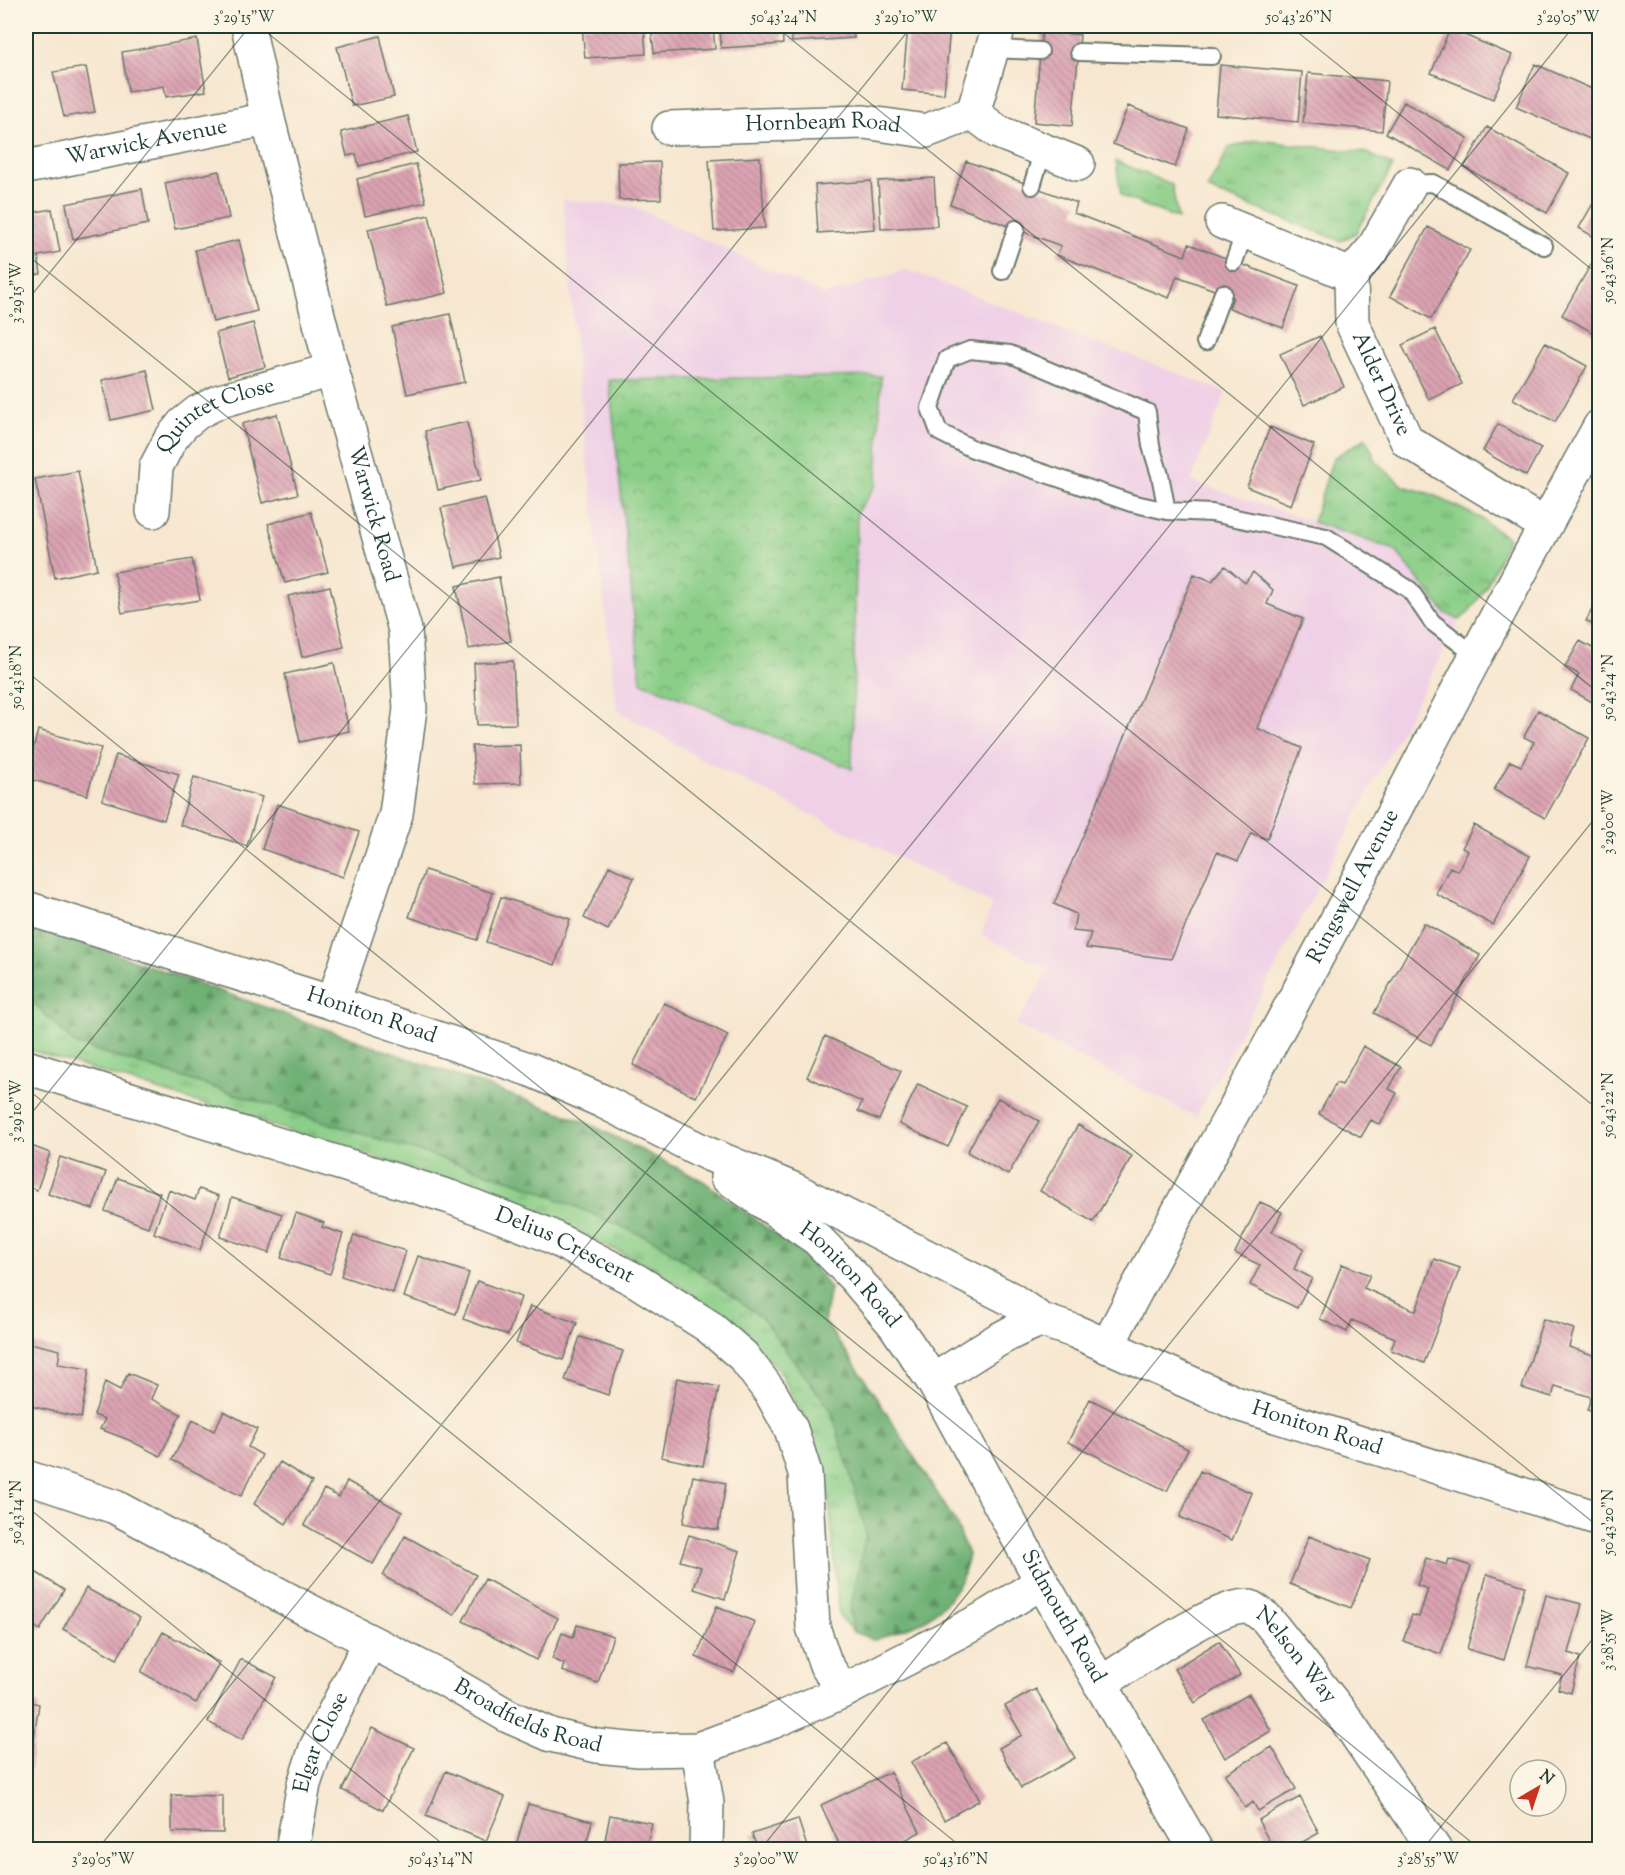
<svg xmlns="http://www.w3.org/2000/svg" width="1625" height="1875" font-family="'Sorts Mill Goudy',serif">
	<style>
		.built { fill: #efd0e6 }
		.grass { fill: url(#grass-tufts); stroke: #55865e; stroke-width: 1.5 }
		.forest { fill: url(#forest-firs); stroke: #487754; stroke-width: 1.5 }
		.park { fill: url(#park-crowns); stroke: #55865e; stroke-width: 1.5 }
		.building { fill: url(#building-back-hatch) }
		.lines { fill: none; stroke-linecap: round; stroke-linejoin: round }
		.service-casing { stroke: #6b786b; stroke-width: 20 }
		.minor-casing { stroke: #6b786b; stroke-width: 36 }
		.secondary-casing { stroke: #6b786b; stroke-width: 36 }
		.service { stroke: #fff; stroke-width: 16 }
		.minor { stroke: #fff; stroke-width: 33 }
		.secondary { stroke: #fff; stroke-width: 33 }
		.ticks { fill: none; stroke: #1f3d34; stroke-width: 1.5; stroke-opacity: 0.45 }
		.labels { text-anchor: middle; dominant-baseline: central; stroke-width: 6; stroke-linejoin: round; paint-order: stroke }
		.street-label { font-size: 22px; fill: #1f3d34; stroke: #fcf5e5 }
		.neatline { fill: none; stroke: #1f3d34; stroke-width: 2 }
		.ticks-label { font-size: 15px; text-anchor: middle; fill: #1f3d34 }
	</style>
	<defs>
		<pattern id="grass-tufts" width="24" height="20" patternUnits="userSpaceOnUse" patternTransform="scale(1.5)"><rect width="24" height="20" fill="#8bce88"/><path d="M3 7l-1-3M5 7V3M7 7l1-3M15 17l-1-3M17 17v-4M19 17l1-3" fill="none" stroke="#71a870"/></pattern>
		<pattern id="forest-firs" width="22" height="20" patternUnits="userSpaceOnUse" patternTransform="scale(1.5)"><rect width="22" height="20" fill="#70b174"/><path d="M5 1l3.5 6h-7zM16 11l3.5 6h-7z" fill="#5b9160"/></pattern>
		<pattern id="park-crowns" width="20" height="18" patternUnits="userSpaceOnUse" patternTransform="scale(1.5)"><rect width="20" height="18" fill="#8bce88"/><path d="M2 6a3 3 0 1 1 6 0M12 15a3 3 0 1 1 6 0" fill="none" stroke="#71a870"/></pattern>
		<pattern id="building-back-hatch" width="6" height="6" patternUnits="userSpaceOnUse" patternTransform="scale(1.5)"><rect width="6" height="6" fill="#dca3b3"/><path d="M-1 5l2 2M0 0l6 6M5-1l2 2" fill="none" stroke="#b28692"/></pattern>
	</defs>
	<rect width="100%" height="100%" fill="#fcf5e5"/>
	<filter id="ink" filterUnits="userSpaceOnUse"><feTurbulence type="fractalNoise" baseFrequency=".0167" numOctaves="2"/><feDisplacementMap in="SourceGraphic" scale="12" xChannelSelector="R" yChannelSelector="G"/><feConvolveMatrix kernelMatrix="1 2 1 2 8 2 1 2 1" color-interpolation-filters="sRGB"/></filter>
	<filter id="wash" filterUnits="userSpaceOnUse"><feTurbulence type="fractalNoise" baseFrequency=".008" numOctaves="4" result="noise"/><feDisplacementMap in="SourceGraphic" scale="24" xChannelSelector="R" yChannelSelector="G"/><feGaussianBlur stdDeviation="1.35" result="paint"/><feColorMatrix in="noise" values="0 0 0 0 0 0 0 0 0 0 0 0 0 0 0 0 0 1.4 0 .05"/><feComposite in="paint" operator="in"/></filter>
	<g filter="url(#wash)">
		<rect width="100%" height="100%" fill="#f7e7d0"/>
		<!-- built -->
		<path class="built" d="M563 200 632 206 824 295 907 270 1226 392 1191 481 1395 549 1445 613 1460 620 1196 1117 1016 1025 1049 970 981 935 992 904 714 766 617 710 578 382Z"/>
		<!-- grass -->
		<path class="grass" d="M1257 140 1368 153 1393 166 1356 233 1341 241 1207 189 1229 148Z
			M1116 161 1172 185 1178 219 1121 196Z
			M1366 438 1377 463 1403 486 1431 494 1480 518 1508 538C1495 568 1485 598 1460 620L1445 613 1395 550 1313 522 1333 458Z
			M26 922 581 1120 703 1181 805 1256 830 1288 824 1321 864 1378 956 1523 968 1555 961 1581 945 1604 922 1622 875 1640 853 1632 839 1616 828 1489 809 1426 777 1368 733 1322 651 1267 508 1199 26 1049Z"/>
		<!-- forest -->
		<path class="forest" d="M26 922 581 1120 703 1181 805 1256 830 1288 824 1321 864 1378 956 1523 968 1555 961 1581 945 1604 922 1622 875 1640 853 1632 850 1610 866 1533 855 1490 831 1410 762 1318 658 1242 520 1183 75 1044 26 995Z"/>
		<!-- park -->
		<path class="park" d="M881 376 877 484 857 512 852 769 641 682 609 380Z"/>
		<g id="blocks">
			<!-- building -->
			<path class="building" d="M143 26H177L178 27 144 33Z
				M582 26H644L646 54 585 58Z
				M651 26H713L715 49 654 53Z
				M720 26H782L783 44 721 48Z
				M791 26H853L854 38 792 42Z
				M908 26 950 27 944 94 902 90Z
				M1450 29 1512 55 1493 99 1431 73Z
				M1042 31 1080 35 1072 126 1034 122Z
				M380 36 394 97 352 106 337 47Z
				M197 39 206 91 166 97 164 86 128 92 122 52Z
				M1535 64 1599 92V122L1592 140 1516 107Z
				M1220 65 1302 72 1298 122 1216 114Z
				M86 67 95 112 64 117 53 72Z
				M1308 73 1387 81 1382 131 1303 123Z
				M1404 102 1468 138 1450 170 1386 133Z
				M1128 106 1189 129 1175 167 1113 144Z
				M408 116 417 152 359 166 356 154 347 156 341 132Z
				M1487 127 1569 173 1547 213 1464 167Z
				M760 157 765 228 714 231 709 160Z
				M966 161 1077 203 1074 213 1185 256 1189 244 1299 286 1283 328 1229 308 1233 297 1177 276 1169 298 1057 255 1061 246 950 204Z
				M660 162 661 199 619 200 618 163Z
				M416 164 426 202 365 216 357 179Z
				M219 171 229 218 175 229 165 183Z
				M934 178 937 226 881 229 878 181Z
				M871 181 875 229 818 233 815 185Z
				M142 189 148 224 73 239 66 204Z
				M1599 193V240L1579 228Z
				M52 209 60 252 38 256 41 274 26 277V214Z
				M429 215 447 293 387 307 368 229Z
				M1428 227 1470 250 1431 319 1390 296Z
				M239 240 257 311 213 322 195 250Z
				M1594 259 1599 262V336L1562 315Z
				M450 314 465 382 407 394 392 327Z
				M253 323 265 367 228 377 216 333Z
				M1435 329 1462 384 1429 400 1402 345Z
				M1320 336 1344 387 1304 405 1280 354Z
				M1545 343 1587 366 1555 422 1513 399Z
				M147 370 156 410 111 420 102 380Z
				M277 414 298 494 262 503 242 424Z
				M467 422 481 480 438 490 425 431Z
				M1498 424 1541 448 1526 476 1483 451Z
				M1270 427 1314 445 1291 505 1247 487Z
				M78 471 97 569 55 578 35 479Z
				M485 498 499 557 456 567 441 508Z
				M311 512 328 572 285 583 268 524Z
				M192 559 200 600 122 613 114 572Z
				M1225 566 1245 583 1253 572 1273 590 1267 604 1303 619 1257 728 1302 748 1267 839 1251 833 1238 861 1217 852 1171 959 1086 948 1091 933 1073 931 1076 914 1054 904 1194 574 1212 581Z
				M499 577 511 641 469 649 456 586Z
				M330 586 344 647 302 657 288 596Z
				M1599 596V628L1586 621Z
				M1580 641 1599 652V706L1571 690 1579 674 1565 667Z
				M513 661 516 724 477 725 474 663Z
				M334 663 349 731 300 742 285 674Z
				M1538 710 1589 738 1545 818 1494 790 1510 761 1521 766 1534 742 1524 737Z
				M38 730 101 748 87 795 26 778Z
				M520 745 521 783 475 784 472 746Z
				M116 755 179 774 164 820 102 800Z
				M194 777 262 797 247 846 180 825Z
				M277 804 359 832 343 877 262 849Z
				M1474 825 1530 856 1493 925 1436 894 1450 867 1458 871 1468 851 1462 848Z
				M609 866 634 878 608 930 584 918Z
				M425 870 493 893 477 940 409 917Z
				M501 897 570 919 555 965 486 942Z
				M1424 923 1480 955 1431 1045 1374 1013Z
				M664 1003 728 1035 696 1097 633 1065Z
				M825 1036 901 1071 879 1120 858 1111 862 1102 807 1077Z
				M1363 1046 1401 1067 1389 1089 1397 1093 1380 1125 1371 1120 1361 1137 1319 1114 1336 1083 1342 1085Z
				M918 1084 967 1107 948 1147 899 1124Z
				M998 1098 1039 1121 1008 1175 967 1152Z
				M1078 1125 1132 1156 1093 1222 1040 1191Z
				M26 1144 50 1153 37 1190 26 1186Z
				M60 1157 106 1172 93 1209 48 1194Z
				M118 1178 160 1193 148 1227 105 1211Z
				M199 1189 219 1196 200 1250 154 1233 169 1190 195 1200Z
				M232 1197 282 1214 269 1253 220 1237Z
				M1260 1202 1282 1212 1272 1232 1304 1248 1294 1269 1312 1278 1297 1308 1250 1285 1260 1265 1235 1253Z
				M296 1213 324 1223 322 1227 343 1234 330 1274 281 1258Z
				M354 1235 406 1251 393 1293 341 1276Z
				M418 1256 469 1273 456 1314 404 1297Z
				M1434 1259 1460 1268 1424 1363 1391 1350 1395 1338 1352 1320 1347 1332 1320 1319 1342 1264 1370 1275 1364 1288 1416 1311Z
				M477 1281 521 1297 508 1335 463 1319Z
				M530 1306 577 1323 563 1360 516 1343Z
				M1543 1319 1574 1329 1569 1347 1599 1357V1414L1587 1410 1591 1397 1555 1386 1552 1397 1522 1388Z
				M580 1337 623 1351 608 1395 565 1380Z
				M30 1343 60 1350 58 1364 89 1369 81 1418 26 1405V1367Z
				M128 1373 157 1385 151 1399 181 1414 160 1456 129 1440 100 1429 105 1419 94 1415 105 1382 120 1390Z
				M677 1378 719 1387 703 1466 661 1457Z
				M1090 1399 1188 1449 1167 1491 1068 1442Z
				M224 1411 257 1429 248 1447 262 1455 241 1496 172 1460 193 1420 214 1431Z
				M280 1462 312 1482 286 1524 254 1504Z
				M1200 1471 1252 1493 1232 1540 1180 1517Z
				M693 1476 726 1483 718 1530 683 1523Z
				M347 1481 402 1512 373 1564 304 1525 324 1489 339 1497Z
				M689 1535 740 1551 725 1599 694 1589 701 1567 680 1561Z
				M405 1536 476 1575 454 1615 383 1576Z
				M1309 1536 1370 1560 1351 1608 1290 1584Z
				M1426 1558 1447 1565 1449 1559 1471 1566 1441 1654 1403 1641 1412 1615 1419 1617 1428 1589 1417 1585Z
				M26 1566 64 1590 40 1630 26 1620Z
				M1487 1574 1525 1586 1504 1660 1467 1649Z
				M485 1579 558 1618 536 1660 463 1621Z
				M86 1588 140 1618 117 1659 63 1629Z
				M1546 1595 1582 1604 1569 1653 1580 1657 1571 1693 1558 1689 1562 1675 1527 1666Z
				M717 1606 755 1622 734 1672 696 1657Z
				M577 1625 613 1636 598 1683 562 1671 564 1664 552 1659 562 1633 573 1637Z
				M163 1632 220 1663 196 1703 141 1672Z
				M1219 1641 1240 1675 1195 1703 1174 1669Z
				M1599 1642V1668L1592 1666Z
				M241 1659 276 1677 242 1740 208 1722Z
				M1036 1689 1075 1758 1021 1788 999 1748 1022 1735 1005 1706Z
				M1249 1694 1271 1731 1225 1758 1204 1720Z
				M26 1701 39 1704 28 1778H26Z
				M372 1728 414 1748 383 1810 342 1790Z
				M947 1743 980 1800 944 1820 911 1762Z
				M1272 1747 1296 1789 1258 1811 1253 1802 1245 1808 1225 1774Z
				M446 1771 505 1797 486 1841 426 1816Z
				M890 1772 920 1832 887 1850H842L821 1805Z
				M172 1795 223 1796V1833L172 1832Z
				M1300 1797 1319 1833 1288 1850H1274L1258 1820Z
				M528 1804 592 1821 585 1850 515 1849Z
				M610 1815 652 1823 646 1850H603Z
				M798 1819 808 1850H758L752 1834Z"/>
		</g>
	</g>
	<g filter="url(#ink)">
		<use href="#blocks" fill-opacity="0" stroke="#6b786b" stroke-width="1.5"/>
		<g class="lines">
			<!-- service casing -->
			<g class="service-casing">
				<path id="service" d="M992 49 1040 51
					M1079 52 1212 56
					M1410 184 1433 183 1544 246
					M1032 186 1043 150
					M1234 262 1245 231
					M1002 271 1016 229
					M1205 342 1223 293
					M1167 511 1160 475 1151 446 1147 412 1010 354 970 350 947 359 930 408 939 432 973 449 1131 503 1167 511 1212 513 1326 537 1410 590 1432 622 1475 655"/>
			</g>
			<!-- minor casing -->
			<g class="minor-casing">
				<g id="minor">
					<path id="s1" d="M248 26 268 119 332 370 405 630 410 709 396 814 333 1003"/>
					<path d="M973 113 999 26"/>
					<path id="s2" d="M669 128 864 122 926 131 973 113 998 132 1078 164"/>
					<path id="s3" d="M26 167 268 119"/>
					<path id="s4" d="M1222 222 1351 275 1352 323 1407 441 1545 525"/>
					<path d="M1351 275 1373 249 1410 184"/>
					<path id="s5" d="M153 511 156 467 170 440 183 424 198 412 220 401 332 370"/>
					<path id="s6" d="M26 1067 450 1197 546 1234 637 1281 708 1326 743 1356 771 1393 791 1429 805 1473 813 1627 826 1665 844 1691"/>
					<path id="s7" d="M1108 1347 1118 1325C1166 1232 1217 1142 1267 1050 1380 843 1485 632 1600 426"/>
					<path id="s8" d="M26 1477 115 1507 304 1608 437 1675 508 1716 551 1735 597 1746 639 1750 698 1749 772 1722 844 1691 981 1620 1042 1582"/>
					<path id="s9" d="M1100 1684C1127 1667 1222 1600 1250 1607 1255 1609 1261 1615 1266 1618L1345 1718 1435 1850"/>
					<path d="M698 1749 707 1803 706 1850"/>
					<path id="s10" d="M292 1850 304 1784 316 1748 370 1642"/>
				</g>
			</g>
			<!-- secondary casing -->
			<g class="secondary-casing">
				<g id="secondary">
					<path id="s11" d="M26 908 333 1003 531 1070 602 1101 706 1153 793 1189 1011 1299 1041 1320 1074 1331 1238 1404 1600 1519"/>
					<path id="s12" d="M727 1177 817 1239 854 1277 894 1324 933 1381 1042 1582 1196 1850"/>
					<path d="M933 1381C968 1359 1001 1334 1041 1320"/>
				</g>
			</g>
			<!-- service -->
			<use href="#service" class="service"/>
			<!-- minor -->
			<use href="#minor" class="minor"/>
			<!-- secondary -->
			<use href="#secondary" class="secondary"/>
		</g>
	</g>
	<!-- ticks -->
	<path class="ticks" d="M259 26 1600 1111M775 26 1600 694M1290 26 1600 276M26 254 1600 1528M26 302 250 26M26 671 1481 1850M26 1088 965 1850M26 1120 912 26M26 1506 450 1850M97 1850 1574 26M760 1850 1600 812M1422 1850 1600 1630"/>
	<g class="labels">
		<!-- street labels -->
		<g class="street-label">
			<text stroke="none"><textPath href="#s2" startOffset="154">Hornbeam Road</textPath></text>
			<text stroke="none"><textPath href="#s3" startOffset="123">Warwick Avenue</textPath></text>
			<text stroke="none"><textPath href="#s4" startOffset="255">Alder Drive</textPath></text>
			<text stroke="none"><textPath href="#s5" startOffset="128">Quintet Close</textPath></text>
			<text stroke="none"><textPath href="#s1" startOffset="504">Warwick Road</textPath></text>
			<text stroke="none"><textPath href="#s7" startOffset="522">Ringswell Avenue</textPath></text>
			<text stroke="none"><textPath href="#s11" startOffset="362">Honiton Road</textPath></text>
			<text stroke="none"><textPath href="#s6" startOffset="568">Delius Crescent</textPath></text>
			<text stroke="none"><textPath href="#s12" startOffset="158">Honiton Road</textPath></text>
			<text stroke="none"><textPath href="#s11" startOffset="1396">Honiton Road</textPath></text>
			<text stroke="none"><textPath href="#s12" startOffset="562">Sidmouth Road</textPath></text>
			<text stroke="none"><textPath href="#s9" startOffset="238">Nelson Way</textPath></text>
			<text stroke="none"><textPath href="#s8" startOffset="558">Broadfields Road</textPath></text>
			<text stroke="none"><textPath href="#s10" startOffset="112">Elgar Close</textPath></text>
		</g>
	</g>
	<!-- margin -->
	<rect width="1625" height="1875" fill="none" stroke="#fcf5e5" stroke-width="66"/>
	<!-- north arrow -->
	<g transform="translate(1538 1788) rotate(39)"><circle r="28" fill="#fcf5e5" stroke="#a4ab9e" stroke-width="1.5"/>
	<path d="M0-4.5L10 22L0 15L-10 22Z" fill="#c8321e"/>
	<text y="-9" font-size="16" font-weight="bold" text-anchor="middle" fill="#1f3d34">N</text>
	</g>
	<rect x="33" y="33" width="1559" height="1809" class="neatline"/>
	<g class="ticks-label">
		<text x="244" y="22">3°29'15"W</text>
		<text x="784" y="22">50°43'24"N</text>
		<text x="906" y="22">3°29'10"W</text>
		<text x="1299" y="22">50°43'26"N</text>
		<text x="1568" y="22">3°29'05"W</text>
		<text transform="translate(1608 270) rotate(-90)" y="5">50°43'26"N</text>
		<text transform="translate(16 293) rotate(-90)" y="5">3°29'15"W</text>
		<text transform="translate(16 677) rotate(-90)" y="5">50°43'18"N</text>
		<text transform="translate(1608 687) rotate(-90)" y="5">50°43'24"N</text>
		<text transform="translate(1608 822) rotate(-90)" y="5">3°29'00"W</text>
		<text transform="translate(1608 1105) rotate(-90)" y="5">50°43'22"N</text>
		<text transform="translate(16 1111) rotate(-90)" y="5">3°29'10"W</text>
		<text transform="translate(16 1512) rotate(-90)" y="5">50°43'14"N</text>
		<text transform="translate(1608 1522) rotate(-90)" y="5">50°43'20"N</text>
		<text transform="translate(1608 1640) rotate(-90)" y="5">3°28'55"W</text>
		<text x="103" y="1864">3°29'05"W</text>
		<text x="441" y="1864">50°43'14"N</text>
		<text x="766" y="1864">3°29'00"W</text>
		<text x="956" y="1864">50°43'16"N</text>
		<text x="1428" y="1864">3°28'55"W</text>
	</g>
</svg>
